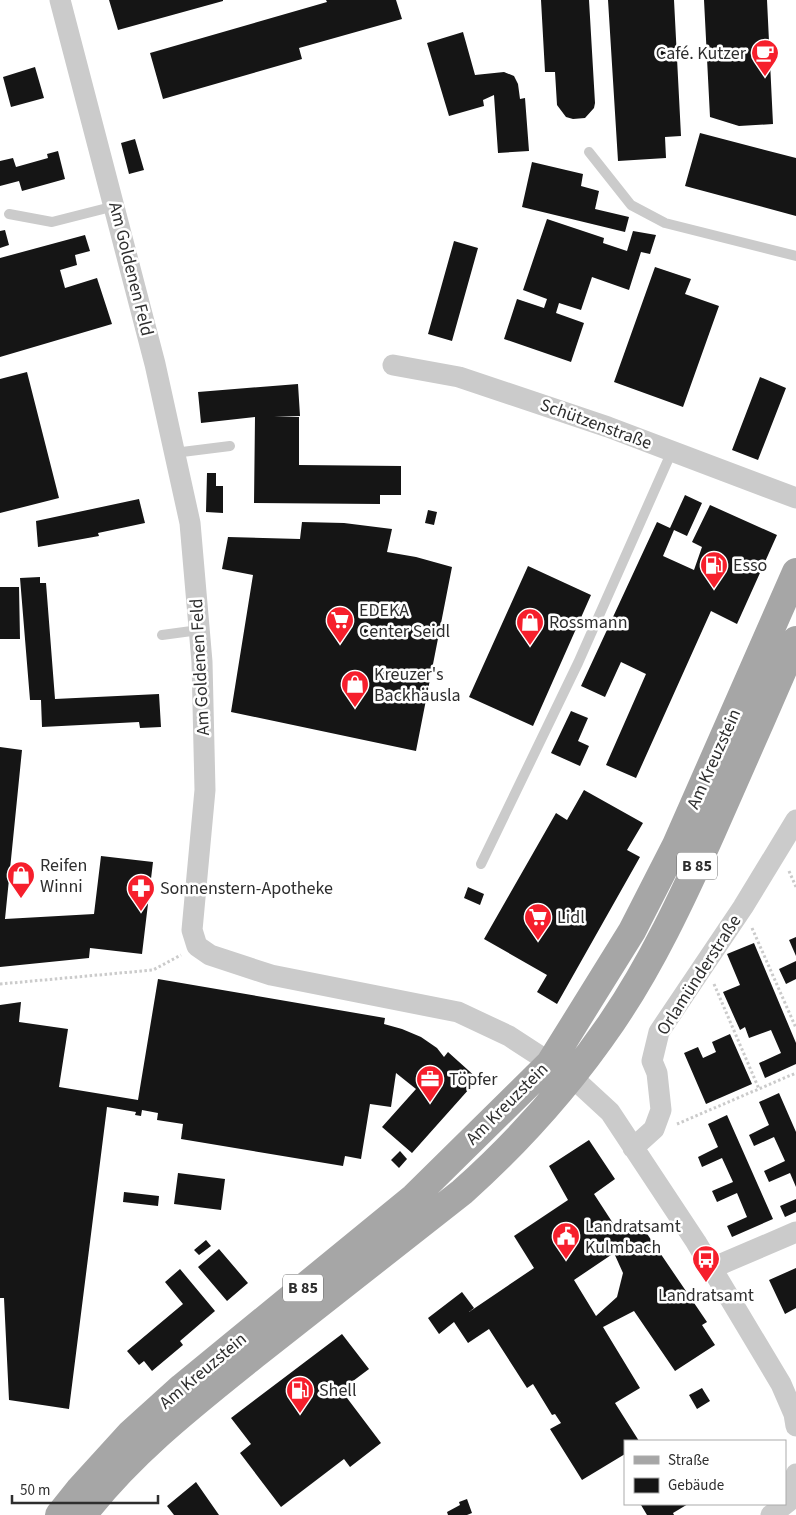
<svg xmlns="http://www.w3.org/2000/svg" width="796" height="1515" font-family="'Source Sans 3',sans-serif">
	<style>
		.building { fill: #151515; fill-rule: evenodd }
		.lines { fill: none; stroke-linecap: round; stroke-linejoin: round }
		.path { stroke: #cbcbcb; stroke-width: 3; stroke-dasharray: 2.5 2.5; stroke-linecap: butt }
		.service { stroke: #cbcbcb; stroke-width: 10 }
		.minor { stroke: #cbcbcb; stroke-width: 21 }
		.primary { stroke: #a6a6a6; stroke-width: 28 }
		.labels { text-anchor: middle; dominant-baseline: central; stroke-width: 5; stroke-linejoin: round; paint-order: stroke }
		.shield { fill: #fff; stroke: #6d6d6d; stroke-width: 1 }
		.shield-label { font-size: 16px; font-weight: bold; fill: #2e2e2e }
		.poi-label { font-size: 18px; fill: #2e2e2e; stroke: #fff; text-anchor: start }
		.street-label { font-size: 18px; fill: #2e2e2e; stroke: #fff }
	</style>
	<rect width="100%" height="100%" fill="#fff"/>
	<!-- building -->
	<path class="building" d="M109 0H223V1L118 30Z
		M326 0H396L402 19 299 48 302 59 163 99 150 53 327 2Z
		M541 0H589L595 103 594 108 585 118 573 119 566 117 557 105 555 72H545Z
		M608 0H674L681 136 665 137 666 158 618 161Z
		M704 0H767L773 124 739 126 710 117Z
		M463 32 475 75 504 72 514 76 518 84 520 99 525 98 529 151 498 153 494 95 483 100 484 106 449 116 427 43Z
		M35 67 44 98 11 107 3 77Z
		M700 133 796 158V216L685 186Z
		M135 139 144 170 129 174 121 143Z
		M58 151 65 179 22 191 19 181 0 186V161L13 158 16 167 48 158 47 154Z
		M532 162 583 174 581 186 599 191 595 209 629 217 625 232 522 207Z
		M547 219 604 238 603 243 627 251 633 231 656 235 650 254 641 252 629 290 592 277 581 310 559 303 556 313 584 323 571 362 504 339 517 299 544 308 547 299 523 290Z
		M5 230 9 245 0 248V231Z
		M85 235 90 251 75 255 77 265 60 270 65 288 97 278 112 324 0 357V258Z
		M454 241 478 248 452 341 428 334Z
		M655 267 691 279 685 294 719 306 683 407 614 382Z
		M27 372 59 498 0 513V379Z
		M760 377 786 388 758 460 732 450Z
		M298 384 300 416 274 417H299V465L401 466V495H380V504L254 503 255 417 201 423 198 392Z
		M207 473H216V486H223V513L206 512Z
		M685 495 702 503 687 536 674 530 663 556 694 570 702 547 692 542 710 505 777 535 737 624 711 611 636 778 606 765 646 674 621 662 605 697 581 686 657 522 670 528Z
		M139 499 145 523 98 533 99 536 38 547 36 521Z
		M428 510 437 512 434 525 425 523Z
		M302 522 344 523 392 529 387 552 416 557 452 567 416 751 231 712 253 575 222 569 228 537 300 539Z
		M528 566 591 595 533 726 469 697Z
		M40 577V583H46L55 699 159 694 161 727 140 728 139 722 42 727 41 700H30L20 578Z
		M0 587H19L20 639H0Z
		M571 711 588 718 578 741 589 746 580 766 551 753Z
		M0 747 22 750 5 919 94 914 101 856 153 862 142 954 90 948 89 958 0 967Z
		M584 790 643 823 627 850 640 857 557 1004 537 992 547 975 484 939 556 813 567 820Z
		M468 887 484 894 480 905 464 898Z
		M796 937V956L789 940Z
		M754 943 796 1043V1064L765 1078 759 1063 781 1053 771 1030 749 1038 745 1027 740 1030 723 992 740 985 727 954Z
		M796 961V979L786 984 779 969Z
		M158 979 385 1018 384 1024 402 1029 421 1037 437 1048 444 1057 448 1052 478 1079 412 1153 382 1127 416 1089 396 1073 391 1107 370 1104 361 1159 345 1156 343 1166 181 1139 183 1124 157 1120 158 1113 142 1110 141 1116 135 1115 136 1112 107 1107 69 1409 9 1400 4 1298H0V1005L21 1002 19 1022 68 1029 59 1087 138 1100Z
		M730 1034 752 1084 706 1104 684 1053 698 1047 703 1058 716 1052 712 1042Z
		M779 1093 796 1132V1187L790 1173 769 1182 764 1171 785 1161 774 1137 754 1146 749 1135 769 1125 759 1102Z
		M727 1115 773 1219 732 1237 727 1226 747 1217 737 1193 717 1202 712 1191 733 1182 722 1158 702 1167 698 1157 718 1147 708 1124Z
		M589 1140 615 1179 594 1194 620 1234 639 1222 707 1322 702 1325 715 1345 675 1371 634 1311 603 1327 640 1388 615 1403 639 1441H625V1454L582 1480 550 1429 561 1423 555 1414 552 1415 533 1384 527 1388 489 1329 468 1343 454 1322 439 1334 428 1318 462 1292 474 1308 469 1312 534 1268 514 1236 568 1200 549 1166ZM614 1253 623 1273 617 1297 596 1316 574 1280Z
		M400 1151 407 1159 399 1168 391 1160Z
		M178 1173 225 1179 221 1210 174 1204Z
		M124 1192 159 1196 158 1206 123 1202Z
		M796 1199V1212L785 1217 780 1206Z
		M206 1240 211 1246 199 1255 194 1250Z
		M219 1249 248 1283 227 1301 198 1267Z
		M796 1268V1308L785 1314 769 1280Z
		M180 1269 215 1311 180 1341 183 1345 152 1371 144 1361 139 1365 127 1351 183 1304 165 1282Z
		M342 1334 369 1369 341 1390 381 1443 350 1467 344 1459 281 1507 240 1453 251 1444 231 1418Z
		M702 1388 710 1401 697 1409 689 1395Z
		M196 1482 219 1515H174L167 1506Z
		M467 1499 472 1513 467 1515H448L447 1512 460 1505 459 1502Z
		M643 1504H688L673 1513 674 1515H647L641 1505Z"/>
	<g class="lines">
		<!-- path -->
		<path class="path" d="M789 871 796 887
			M752 928 796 1028
			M0 984 153 970 181 955
			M714 984 759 1089
			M677 1124 796 1073"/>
		<!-- service -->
		<path class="service" d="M589 152 631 205 665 223 796 256
			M9 214 52 222 115 206
			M174 453 230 446
			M162 635 199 630
			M481 864 578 663 672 451"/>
		<!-- minor -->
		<path class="minor" d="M60 0 155 364 190 523 202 662 205 790 192 930 197 946 210 955 271 975 458 1012 509 1036 572 1077 610 1112 696 1242 781 1384 794 1414 796 1426
			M393 365 459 377 608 427 796 498
			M633 1148 654 1129 661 1110 657 1073 652 1061 659 1032 743 907 796 820
			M712 1268 796 1232
			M788 1502 796 1474
			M771 1515 788 1502"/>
		<!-- primary -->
		<path class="primary" d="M59 1515 79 1490 130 1434 182 1387 414 1197 550 1063 632 931 676 845 796 572
			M83 1515C131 1452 196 1402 257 1353 325 1299 394 1246 462 1192 519 1141 569 1085 612 1022 651 965 683 897 711 834 740 769 768 705 796 640"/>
	</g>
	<!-- icons -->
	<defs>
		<g id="cafe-pin" transform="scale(1.4375)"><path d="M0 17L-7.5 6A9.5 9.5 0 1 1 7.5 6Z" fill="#f61f2c" stroke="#fff"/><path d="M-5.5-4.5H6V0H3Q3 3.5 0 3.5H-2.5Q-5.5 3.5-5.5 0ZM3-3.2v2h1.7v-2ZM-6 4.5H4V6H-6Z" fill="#fff"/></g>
		<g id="fuel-pin" transform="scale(1.4375)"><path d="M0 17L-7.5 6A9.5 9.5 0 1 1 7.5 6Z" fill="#f61f2c" stroke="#fff"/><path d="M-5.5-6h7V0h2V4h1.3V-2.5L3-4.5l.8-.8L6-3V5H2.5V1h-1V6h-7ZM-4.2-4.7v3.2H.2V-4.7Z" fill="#fff"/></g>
		<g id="supermarket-pin" transform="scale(1.4375)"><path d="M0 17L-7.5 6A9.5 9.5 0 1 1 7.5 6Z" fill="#f61f2c" stroke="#fff"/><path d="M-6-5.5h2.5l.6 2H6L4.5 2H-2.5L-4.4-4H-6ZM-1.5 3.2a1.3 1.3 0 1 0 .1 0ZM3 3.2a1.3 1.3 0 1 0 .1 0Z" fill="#fff"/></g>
		<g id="shop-pin" transform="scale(1.4375)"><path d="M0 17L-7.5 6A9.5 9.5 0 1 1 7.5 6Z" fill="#f61f2c" stroke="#fff"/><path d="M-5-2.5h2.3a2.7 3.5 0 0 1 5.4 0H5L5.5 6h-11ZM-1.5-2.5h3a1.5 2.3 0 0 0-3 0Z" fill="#fff"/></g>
		<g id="pharmacy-pin" transform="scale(1.4375)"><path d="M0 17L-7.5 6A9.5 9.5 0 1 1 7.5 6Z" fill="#f61f2c" stroke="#fff"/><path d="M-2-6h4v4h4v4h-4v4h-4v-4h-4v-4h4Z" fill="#fff"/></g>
		<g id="office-pin" transform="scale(1.4375)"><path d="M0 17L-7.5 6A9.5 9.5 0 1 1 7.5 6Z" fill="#f61f2c" stroke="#fff"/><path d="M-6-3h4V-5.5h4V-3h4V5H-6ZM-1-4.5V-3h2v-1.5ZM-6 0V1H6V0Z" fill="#fff"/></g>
		<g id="civic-pin" transform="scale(1.4375)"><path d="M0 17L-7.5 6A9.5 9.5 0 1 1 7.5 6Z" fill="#f61f2c" stroke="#fff"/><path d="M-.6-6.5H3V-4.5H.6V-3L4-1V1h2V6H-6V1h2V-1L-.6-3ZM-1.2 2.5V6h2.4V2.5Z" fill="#fff"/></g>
		<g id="bus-pin" transform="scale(1.4375)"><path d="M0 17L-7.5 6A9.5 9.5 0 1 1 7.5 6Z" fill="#f61f2c" stroke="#fff"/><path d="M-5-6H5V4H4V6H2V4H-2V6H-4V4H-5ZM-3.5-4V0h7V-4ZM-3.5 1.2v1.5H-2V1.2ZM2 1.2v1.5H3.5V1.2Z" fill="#fff"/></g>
	</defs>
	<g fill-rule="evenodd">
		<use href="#cafe-pin" x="765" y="53"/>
		<use href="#fuel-pin" x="714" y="565"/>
		<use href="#supermarket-pin" x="340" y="620"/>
		<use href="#shop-pin" x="530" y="622"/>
		<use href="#shop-pin" x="355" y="684"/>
		<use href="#shop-pin" x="21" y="875"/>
		<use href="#pharmacy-pin" x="141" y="888"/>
		<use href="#supermarket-pin" x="538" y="917"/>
		<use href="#office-pin" x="430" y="1079"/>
		<use href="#civic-pin" x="566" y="1236"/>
		<use href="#bus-pin" x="706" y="1259"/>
		<use href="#fuel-pin" x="300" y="1390"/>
	</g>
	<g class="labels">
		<!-- shield labels -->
		<g class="shield">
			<rect x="677" y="852.5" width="40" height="27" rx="4"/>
			<rect x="283" y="1274.5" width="40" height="27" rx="4"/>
		</g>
		<g class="shield-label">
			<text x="697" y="866">B 85</text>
			<text x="303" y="1288">B 85</text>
		</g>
		<!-- poi labels -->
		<g class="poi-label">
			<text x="746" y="53" text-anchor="end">Café. Kutzer</text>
			<text x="733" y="565">Esso</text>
			<text x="359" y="610">EDEKA<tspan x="359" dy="21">Center Seidl</tspan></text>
			<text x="549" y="622">Rossmann</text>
			<text x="374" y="674">Kreuzer's<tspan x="374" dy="21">Backhäusla</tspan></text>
			<text x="40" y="865">Reifen<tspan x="40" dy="21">Winni</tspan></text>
			<text x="160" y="888">Sonnenstern-Apotheke</text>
			<text x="557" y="917">Lidl</text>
			<text x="449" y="1079">Töpfer</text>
			<text x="585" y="1226">Landratsamt<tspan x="585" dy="21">Kulmbach</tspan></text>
			<text x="706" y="1295" text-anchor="middle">Landratsamt</text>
			<text x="319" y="1390">Shell</text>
		</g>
		<!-- street labels -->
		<g class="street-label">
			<text transform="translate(131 269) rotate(76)">Am Goldenen Feld</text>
			<text transform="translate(596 424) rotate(20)">Schützenstraße</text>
			<text transform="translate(200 667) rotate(-93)">Am Goldenen Feld</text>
			<text transform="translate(714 759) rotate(-66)">Am Kreuzstein</text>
			<text transform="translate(699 975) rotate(-57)">Orlamünderstraße</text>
			<text transform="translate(507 1104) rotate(-45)">Am Kreuzstein</text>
			<text transform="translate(203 1371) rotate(-40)">Am Kreuzstein</text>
		</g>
	</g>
	<!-- legend -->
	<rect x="624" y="1440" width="162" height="65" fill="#ffffff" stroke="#ababab"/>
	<rect x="634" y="1456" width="25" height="8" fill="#a6a6a6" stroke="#ababab"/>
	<text x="668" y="1465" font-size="15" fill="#2e2e2e">Straße</text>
	<rect x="634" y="1478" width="25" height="15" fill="#151515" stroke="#ababab"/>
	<text x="668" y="1490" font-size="15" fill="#2e2e2e">Gebäude</text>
	<!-- scale -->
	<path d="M12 1495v8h146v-8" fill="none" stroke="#2e2e2e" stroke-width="2.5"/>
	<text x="20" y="1495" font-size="15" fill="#2e2e2e" stroke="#ffffff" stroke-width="4" paint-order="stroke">50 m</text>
</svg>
